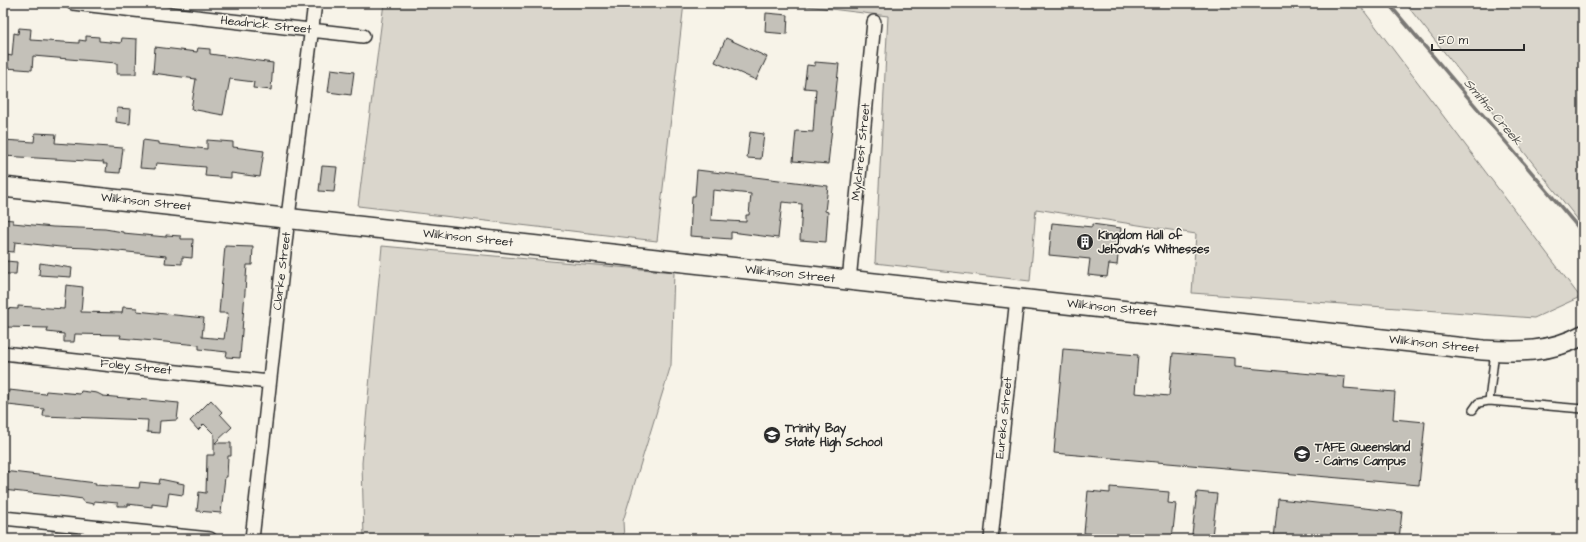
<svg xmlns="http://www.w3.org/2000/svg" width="1586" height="542" font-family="'Architects Daughter',sans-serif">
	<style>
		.green { fill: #dad6cc; stroke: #82807c }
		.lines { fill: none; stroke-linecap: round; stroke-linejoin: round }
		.stream { stroke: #7a7874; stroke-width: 3.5 }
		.building { fill: #c4c1b9; stroke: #2b2b2b; fill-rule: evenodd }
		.lane-casing { stroke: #2b2b2b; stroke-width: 10 }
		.street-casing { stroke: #2b2b2b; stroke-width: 16 }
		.secondary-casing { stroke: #2b2b2b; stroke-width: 22 }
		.lane { stroke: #f7f3e8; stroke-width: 7 }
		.street { stroke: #f7f3e8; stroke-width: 13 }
		.secondary { stroke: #f7f3e8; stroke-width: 19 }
		.labels { text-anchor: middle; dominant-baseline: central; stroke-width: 3; stroke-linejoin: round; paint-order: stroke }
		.street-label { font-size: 12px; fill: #2b2b2b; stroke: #f7f3e8 }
		.poi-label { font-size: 12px; font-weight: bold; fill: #2b2b2b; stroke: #f7f3e8; text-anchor: start }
		.water-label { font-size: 13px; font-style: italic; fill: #53524f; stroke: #f7f3e8 }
	</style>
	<rect width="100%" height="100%" fill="#f7f3e8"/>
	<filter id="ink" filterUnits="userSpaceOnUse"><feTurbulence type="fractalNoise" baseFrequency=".025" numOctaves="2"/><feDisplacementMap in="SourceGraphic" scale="8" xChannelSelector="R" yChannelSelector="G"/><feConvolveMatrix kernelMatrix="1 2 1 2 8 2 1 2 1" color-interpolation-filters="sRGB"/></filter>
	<g filter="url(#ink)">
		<!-- green -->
		<path class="green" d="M384 3H684L657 241 358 206Z
			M782 3H1358L1580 297 1534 318 1192 293 1196 234 1036 209 1030 281 875 263 888 16Z
			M1405 3H1583V226Z
			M382 246 674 272 671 365 623 521 624 539H364L362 463Z
			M52 531 126 539H52Z"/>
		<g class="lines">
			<!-- stream -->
			<path class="stream" d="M1388 3 1583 233"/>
		</g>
		<!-- building -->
		<path class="building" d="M766 13 788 15 787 34 765 32Z
			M19 28 31 29 30 40 79 43V40L86 41V36L99 37V41L121 43 122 38 137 39 136 74H117V63L33 56 32 70 6 68 7 55 12 56 14 33 18 34Z
			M726 38 767 57 756 80 715 62Z
			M155 47 197 52 198 48 210 49V54L273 63 271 90 253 88 254 82 230 79 223 115 191 109 196 79 153 73Z
			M815 62 839 64 828 164 793 161 796 131 813 132 816 89 804 88 807 65 815 66Z
			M331 69 354 72 351 95 328 92Z
			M117 108 131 109 130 124 116 122Z
			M750 132 764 134 761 159 747 158Z
			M35 133 56 134 55 143 123 148 120 173 106 172 107 164H103L104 162 3 156V140L34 142Z
			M143 140 158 142V144L207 149V140L233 142V147L264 151 260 177 231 173V178L205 176 206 167 156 163 155 169 140 168Z
			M322 166 337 167 334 192 319 191Z
			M697 170 828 186 825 211 828 212 826 242 800 240 802 204 782 202 778 238 731 232V239L690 236 692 196H695ZM713 190 751 194 749 215H746V222L711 220Z
			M3 219 13 220V223L53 227 105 229 123 232V233L166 237V235L181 236V239H193L192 258 182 257V264L165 263 166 256 90 248 60 247 15 242 14 252 3 251Z
			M1052 223 1092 227V224L1121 228 1117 265 1109 264 1107 277 1088 275 1090 259 1049 255Z
			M225 246 253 247 252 265H247L240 358 226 357 227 352 199 349V345L120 338 121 335 75 334 74 342H64V334L47 332 48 328 3 327V308L18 309V306L64 309 66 285 83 287 81 312 122 313 123 307 137 308V311L204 318 202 337 224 339 228 313H219Z
			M6 261 17 262 16 274H5Z
			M40 263 72 268 71 277 39 275Z
			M1063 349 1138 355 1135 393 1169 396 1173 353 1235 358V367L1345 377 1344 388 1395 392 1393 419 1425 422 1419 485 1054 453Z
			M9 390 45 394 46 391 80 394 81 391 97 393 103 396 179 403 177 420 160 421 159 433 147 432 148 420 43 416 44 409 8 405Z
			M211 400 222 412 220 414 232 427 215 443H231V456H228L227 477H225L221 513 197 511 199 492 206 493 207 455H214V434L204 424 198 430 190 421Z
			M3 471 55 477V478L96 483 95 485 139 488 140 482 159 484 160 479 184 484 183 495 169 493 167 506 152 504V507L128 504V506H118V503L94 501V504L83 502V499L68 497 3 490Z
			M1110 487 1169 492 1168 503 1176 504 1172 539H1104V534L1084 533 1088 491 1110 493Z
			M1197 492 1217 494 1212 536 1192 534Z
			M1278 499 1402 512 1399 539H1274Z"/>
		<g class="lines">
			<!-- lane casing -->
			<g class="lane-casing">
				<path id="lane" d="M1489 401 1495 351
					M1473 410 1478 403 1489 401 1583 409"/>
			</g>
			<!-- street casing -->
			<g class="street-casing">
				<path id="street" d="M73 3 363 36
					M849 281 874 22
					M3 353 269 382
					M3 518 210 539
					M252 539 288 217 315 3
					M991 539 1017 298"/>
			</g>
			<!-- secondary casing -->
			<g class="secondary-casing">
				<path id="secondary" d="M3 187 1483 350C1518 352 1550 353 1583 335"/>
			</g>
			<!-- lane -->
			<use href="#lane" class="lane"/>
			<!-- street -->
			<use href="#street" class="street"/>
			<!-- secondary -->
			<use href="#secondary" class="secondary"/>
		</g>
	</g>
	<!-- icons -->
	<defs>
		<g id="building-disc" transform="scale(0.9)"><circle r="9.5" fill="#2b2b2b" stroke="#f7f3e8"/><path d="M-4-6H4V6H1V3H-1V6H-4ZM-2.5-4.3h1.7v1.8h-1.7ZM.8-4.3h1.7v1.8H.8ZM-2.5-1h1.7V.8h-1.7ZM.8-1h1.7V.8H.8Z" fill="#fff"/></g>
		<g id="school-disc" transform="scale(0.9)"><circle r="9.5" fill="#2b2b2b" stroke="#f7f3e8"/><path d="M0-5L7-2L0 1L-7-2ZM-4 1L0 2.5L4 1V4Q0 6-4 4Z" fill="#fff"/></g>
		<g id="university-disc" transform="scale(0.9)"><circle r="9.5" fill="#2b2b2b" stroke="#f7f3e8"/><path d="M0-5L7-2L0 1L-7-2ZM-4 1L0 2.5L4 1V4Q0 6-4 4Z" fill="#fff"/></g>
	</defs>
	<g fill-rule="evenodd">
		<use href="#building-disc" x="1085" y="242"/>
		<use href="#school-disc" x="772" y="435"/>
		<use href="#university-disc" x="1302" y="454"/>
	</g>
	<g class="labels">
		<!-- street labels -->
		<g class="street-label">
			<text transform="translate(266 25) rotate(6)">Headrick Street</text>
			<text transform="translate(861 152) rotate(-84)">Mylchrest Street</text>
			<text transform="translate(146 202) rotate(6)">Wilkinson Street</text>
			<text transform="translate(468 238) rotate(6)">Wilkinson Street</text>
			<text transform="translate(282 271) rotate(-83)">Clarke Street</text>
			<text transform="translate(790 274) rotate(6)">Wilkinson Street</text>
			<text transform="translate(1112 308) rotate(6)">Wilkinson Street</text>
			<text transform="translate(1434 344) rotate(6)">Wilkinson Street</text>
			<text transform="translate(136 367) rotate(6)">Foley Street</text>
			<text transform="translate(1004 418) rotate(-84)">Eureka Street</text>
		</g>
		<!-- poi labels -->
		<g class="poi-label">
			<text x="1098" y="235">Kingdom Hall of<tspan x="1098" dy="14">Jehovah's Witnesses</tspan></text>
			<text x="785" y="428">Trinity Bay<tspan x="785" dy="14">State High School</tspan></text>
			<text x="1315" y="447">TAFE Queensland<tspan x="1315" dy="14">- Cairns Campus</tspan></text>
		</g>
		<!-- water labels -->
		<g class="water-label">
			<text transform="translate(1493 112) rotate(50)">Smiths Creek</text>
		</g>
	</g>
	<!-- margin -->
	<rect width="1586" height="542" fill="none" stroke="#f7f3e8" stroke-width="16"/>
	<rect x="8" y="8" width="1570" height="526" fill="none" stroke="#2b2b2b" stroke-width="1.5" filter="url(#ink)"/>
	<!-- scale -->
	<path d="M1432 44v6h92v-6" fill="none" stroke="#2b2b2b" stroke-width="2"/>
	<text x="1438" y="44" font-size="12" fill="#2b2b2b" stroke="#f7f3e8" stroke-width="3" paint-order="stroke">50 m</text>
</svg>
